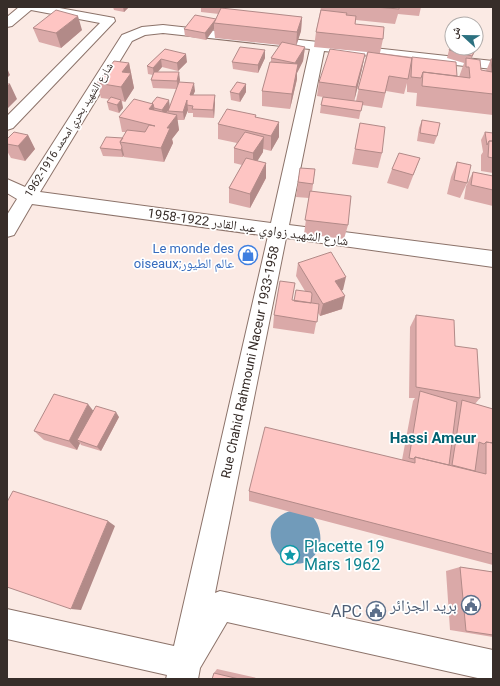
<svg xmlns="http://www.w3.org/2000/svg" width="500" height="686" font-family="Roboto,'Noto Naskh Arabic',sans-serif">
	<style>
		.water { fill: #719bba }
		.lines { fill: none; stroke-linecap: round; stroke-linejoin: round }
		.minor-casing { stroke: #8c736a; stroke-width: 2 }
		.minor { fill: #fff; fill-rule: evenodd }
		.wall { fill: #daa9a8 }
		.shaded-wall { fill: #b28a88 }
		.building { fill: #fec5c3; stroke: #b28a88 }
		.labels { text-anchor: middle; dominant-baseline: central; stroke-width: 3.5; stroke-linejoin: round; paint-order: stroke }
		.far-street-label { font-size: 11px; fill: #372d29; stroke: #fff }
		.street-label { font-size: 13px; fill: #372d29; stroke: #fff }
		.shop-label { font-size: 13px; fill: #366cbe; stroke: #fff; text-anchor: end }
		.quarter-label { font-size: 15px; font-weight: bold; fill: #006070; stroke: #fff }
		.near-culture-label { font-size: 16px; fill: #0d838f; stroke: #fff; text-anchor: start }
		.near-service-label { font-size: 16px; fill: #4e5e75; stroke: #fff; text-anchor: end }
	</style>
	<rect width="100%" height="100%" fill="#fbeae4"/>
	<!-- water -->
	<path class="water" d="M293 510C297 511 304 511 308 513 320 520 324 541 317 552 291 590 242 524 293 510Z"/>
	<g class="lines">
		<!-- minor casing -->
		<g class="minor-casing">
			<path id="minor" d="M19 7H54L109 17 114 18 115 21 13 128 7 130V116L100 23 31 10 12 26 7 27V17Z
				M163 25 493 61V69L324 51 289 225 493 251V267L286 238 215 593 220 591 493 650V679H482L227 622 200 668 198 679H166L167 675 7 639V609L174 646 268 236 32 204 14 235 7 237V215L17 199 7 193V179L25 187 122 35 142 27ZM163 33 310 49 271 223 40 192 132 41 145 35Z"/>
		</g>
		<!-- minor -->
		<use href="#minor" class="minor"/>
	</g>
	<!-- wall -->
	<path class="wall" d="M113 7H129L124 12 114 10Z
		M201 7H224V9L302 17 301 31 296 45 305 47 303 61 297 73V79L290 109 262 106V91L271 62V58L280 45 215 38 214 29 206 40 185 36 184 29 216 19 219 14 201 12Z
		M321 7H421L419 16 398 14 395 24 356 20 355 24 383 39 380 53 412 57 457 76 459 77 464 63 447 58 449 50 477 45 471 59 481 70 486 71 491 59H493V115L416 106 417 93 407 92V83L404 94 386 91 382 108 362 105 359 119 320 113 321 105 323 97 317 96 319 82 365 54 362 69 354 101H356L367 52 314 47 316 32Z
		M33 28 82 30 61 48 39 42Z
		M165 49 187 62 178 71 162 67 158 72 180 80 179 82 195 91 193 95H215V103L214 118 193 117V113H188V110L184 120H177L179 130 172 139 173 143 164 162 124 157V155L123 157 103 156 100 148 123 138 126 132H122L119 117 152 103 170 106 177 89 153 88 151 80 153 75 148 74 147 66Z
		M265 58 258 73 233 69 232 62Z
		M129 63 134 88 125 102 122 101 123 108 119 113 109 110 107 102 109 99 101 98 97 83Z
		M230 92H246L240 102 231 100Z
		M256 115V117L279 137 271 151 263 149V152L257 161 266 163V178L250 208 229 203V188L242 165 234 163V148L237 143 218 139V124Z
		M422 120 437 136 434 144 417 141 419 128Z
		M360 123 382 153 378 168 352 164Z
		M493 129V173L481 171V155L483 152 481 140 485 132 492 133Z
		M28 135 35 149 25 161 11 158 7 151V139Z
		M420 158 408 189 387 183 392 169Z
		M457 162 467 183 460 198 447 194 451 177Z
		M315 169 312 192 348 225 344 239 304 234 309 198 296 197 298 182Z
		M473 172 493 176V206L464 199 466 186Z
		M298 263 343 290H342V309L320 316 318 313 314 334 273 328 274 315 292 300 294 301 305 291 296 276Z
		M416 315 455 346 480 398 475 404 493 409V565L249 501V491L402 460 413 401 415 398H409L410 327Z
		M93 411 119 417 101 451 81 445 80 443 77 450 44 440 34 431Z
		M460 567 493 572V637L450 630 446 571Z
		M217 669 261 679H212L214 673Z"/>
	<!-- shaded-wall -->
	<path class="shaded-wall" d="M123 7H129L124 12Z
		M78 16 82 30 61 48 56 33Z
		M302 17 301 31 296 47 297 32Z
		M216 19 214 23V29L206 40 205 33Z
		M477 45 474 53 469 64 472 56Z
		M305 47 303 61 297 73V79L290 109 295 63Z
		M265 50V58L258 73V65Z
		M186 54 187 62 178 71 177 63Z
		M365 54 362 69 354 102 356 87Z
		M161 59 162 67 154 76 153 68Z
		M129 63 134 88 125 102 121 87 122 72Z
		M7 68 10 75 7 78Z
		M179 72 180 80 178 89 177 81Z
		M194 83 195 91 190 103V95Z
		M10 84 17 99 7 109V87Z
		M246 84V92L240 102 239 94Z
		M215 95V103L214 118 213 110Z
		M121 100 123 108 119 113 117 105Z
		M169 100 170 108 163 117 162 110Z
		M187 100 188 110 184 120 183 112Z
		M153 104 156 118 149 109Z
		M177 115 179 130 172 139 173 143 164 162 161 148 167 128Z
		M279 122V137L271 151V136Z
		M28 135 35 149 25 161 18 146Z
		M264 137 263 152 253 168V153Z
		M122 147 124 155 123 157 121 150Z
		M266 163V178L250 208V194Z
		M346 277 343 290 332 294 335 281Z
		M345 296 342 309 320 316 323 304Z
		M88 404 95 413 77 440 80 443 77 450 69 441Z
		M116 412 119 417 101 451 97 447Z
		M108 521 115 526 81 610 71 609Z"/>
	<!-- building -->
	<path class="building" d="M375 7H399V9Z
		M221 8 302 17 297 32 214 23Z
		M56 10 78 16 56 33 33 28Z
		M321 10 347 13 346 15 356 16 355 24 384 27 383 39 316 32Z
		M195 15 216 19 205 33 184 29Z
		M282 42 305 47 295 63 271 58Z
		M452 45V48H476L472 56 449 50Z
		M240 47 265 50 258 65 232 62Z
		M165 49 186 54 177 63 161 59 153 68 147 66Z
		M330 49 365 54 356 87 319 82Z
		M368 52 412 58 408 79 389 76 385 93 358 89Z
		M412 57 456 62 457 76 423 72 421 78 411 77Z
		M466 58 480 60 481 70 492 72 491 59H493V94L422 86 423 72 470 78 469 67H466Z
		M114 61 129 63 122 72 131 73 121 87 97 83Z
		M270 62 298 64 292 94 262 91Z
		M154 72H179L177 81 151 80Z
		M179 82 194 83 190 95H215L213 110 192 109 193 106 187 105V100L183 112 168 111Z
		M237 82 246 84 239 94 230 92Z
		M7 84H10L7 87Z
		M111 97 121 100 117 105 107 102Z
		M157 97 169 100 162 110 154 108 153 104 152 103Z
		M323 97 363 102 361 111 321 105Z
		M134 99 153 104 149 109 177 115 167 128H170L161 148 120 142 127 130 145 132 149 125 155 126 119 117Z
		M227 109 256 115 255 117 279 122 271 136 218 124Z
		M422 120 440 123 437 136 420 133Z
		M360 123 385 127 382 153 355 149Z
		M14 132 28 135 18 146 7 144V139Z
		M245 132 264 137 253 153 234 148Z
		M485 132 493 133V141H489L487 145Z
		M106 137 123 138 120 142 122 147 121 150 100 148Z
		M489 141H493V158L488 157Z
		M399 153 420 158 413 175 392 169Z
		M246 158 266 163 250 194 229 188Z
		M457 162 471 165 467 183 454 180Z
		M300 168 315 169 313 184 298 182Z
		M473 172 493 176V190L471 185Z
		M310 191 351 196 348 225 305 220Z
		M331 252 346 277 335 281 345 296 323 304 298 263Z
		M280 281 295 283 292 300 319 304 317 322 274 315Z
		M296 290 311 292 312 294 311 303 294 301Z
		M416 315 454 320 455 346 477 349 480 398 416 387Z
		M420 391 457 402 449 465 415 457 414 459 409 458Z
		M54 394 88 404 69 441 34 431Z
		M462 400 493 409V443L486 442 484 444 479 442 475 471 452 465Z
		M96 406 116 412 97 447 77 440Z
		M265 427 415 463V457L486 474V442L493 443V554L249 491Z
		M13 491 108 521 71 609 7 587V502Z
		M460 567 493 572V635L466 631Z
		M214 673 239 679H212Z"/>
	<!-- icons -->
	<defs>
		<g id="shop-ring" transform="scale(1)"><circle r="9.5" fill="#fff" stroke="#3f7fe0" stroke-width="1.5"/><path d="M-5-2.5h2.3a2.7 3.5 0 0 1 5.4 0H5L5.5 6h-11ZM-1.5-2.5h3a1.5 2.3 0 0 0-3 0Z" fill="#3f7fe0"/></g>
		<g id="sight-ring" transform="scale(1)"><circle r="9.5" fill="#fff" stroke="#0f9aa8" stroke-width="1.5"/><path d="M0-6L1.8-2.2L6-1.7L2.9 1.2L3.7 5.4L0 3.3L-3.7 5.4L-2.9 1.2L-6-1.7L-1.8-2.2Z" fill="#0f9aa8"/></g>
		<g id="civic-ring" transform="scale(1)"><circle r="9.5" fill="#fff" stroke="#5c6f8a" stroke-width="1.5"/><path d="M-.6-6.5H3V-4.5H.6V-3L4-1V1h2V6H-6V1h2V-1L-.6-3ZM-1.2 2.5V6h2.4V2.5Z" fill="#5c6f8a"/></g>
	</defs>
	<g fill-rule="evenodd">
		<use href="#shop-ring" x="248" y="255"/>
		<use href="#sight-ring" x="290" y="555"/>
		<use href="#civic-ring" x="471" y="605"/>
		<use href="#civic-ring" x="376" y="611"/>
	</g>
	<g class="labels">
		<!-- far-street labels -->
		<g class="far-street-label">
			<text transform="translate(69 130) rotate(-58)">شارع الشهيد بحري امحمد 1916-1962</text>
		</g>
		<!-- street labels -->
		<g class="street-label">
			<text transform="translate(248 227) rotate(8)">شارع الشهيد زواوي عبد القادر 1922-1958</text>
			<text transform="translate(250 362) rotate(-78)">Rue Chahid Rahmouni Naceur 1933-1958</text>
		</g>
		<!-- shop labels -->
		<g class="shop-label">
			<text x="234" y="248">Le monde des<tspan x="234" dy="15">oiseaux;عالم الطيور</tspan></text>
		</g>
		<!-- quarter labels -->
		<g class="quarter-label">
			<text x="433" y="438">Hassi Ameur</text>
		</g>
		<!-- near-culture labels -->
		<g class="near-culture-label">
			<text x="304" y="546">Placette 19<tspan x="304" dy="18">Mars 1962</tspan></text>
		</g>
		<!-- near-service labels -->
		<g class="near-service-label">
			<text x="457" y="605">بريد الجزائر</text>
			<text x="362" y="611">APC</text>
		</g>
	</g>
	<!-- border -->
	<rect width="500" height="686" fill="none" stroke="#372d29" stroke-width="16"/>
	<!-- north arrow -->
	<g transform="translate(464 36) rotate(292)"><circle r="19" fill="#ffffff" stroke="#afaba9"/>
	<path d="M0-3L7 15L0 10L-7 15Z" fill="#2c7180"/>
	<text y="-6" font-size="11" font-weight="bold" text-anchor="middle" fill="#372d29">ش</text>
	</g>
</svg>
